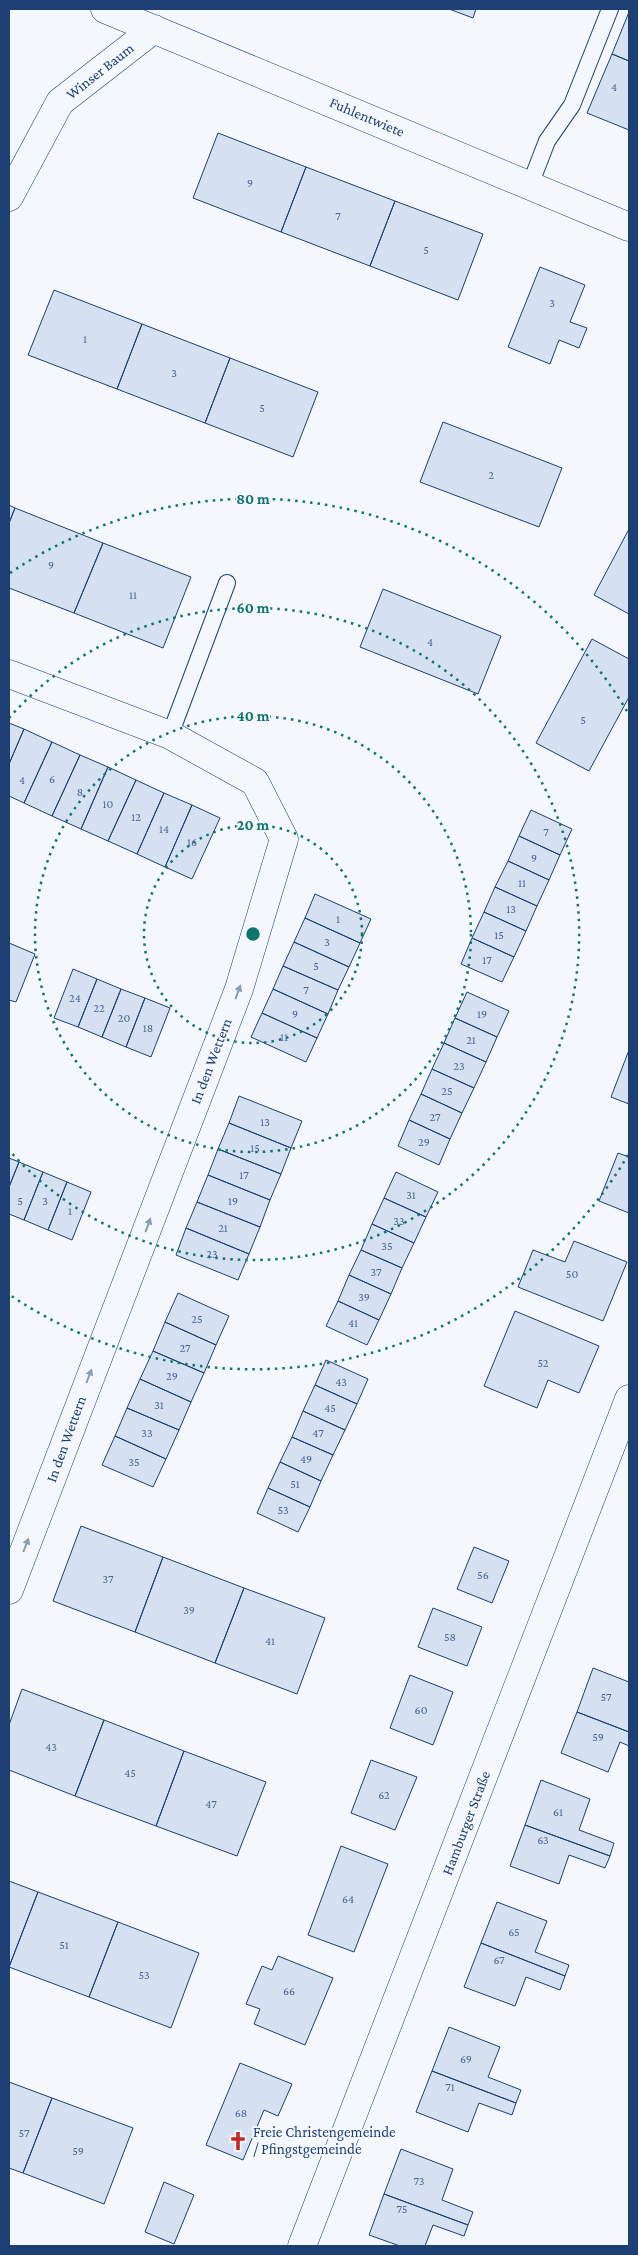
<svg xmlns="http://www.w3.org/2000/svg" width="638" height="2255" font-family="'Crimson Pro',serif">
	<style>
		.building { fill: #d5e0f0; stroke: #1d3f73 }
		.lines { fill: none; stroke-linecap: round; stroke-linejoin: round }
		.lane-casing { stroke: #1d3f73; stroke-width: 18 }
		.street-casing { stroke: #1d3f73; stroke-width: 29 }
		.secondary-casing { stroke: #1d3f73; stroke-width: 29 }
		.lane { stroke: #f4f7fb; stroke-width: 16 }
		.street { stroke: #f4f7fb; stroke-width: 28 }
		.secondary { stroke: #f4f7fb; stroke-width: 28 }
		.oneway { fill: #889bb7 }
		.ring { fill: none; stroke: #0f766e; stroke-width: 2.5; stroke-dasharray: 2.5 5 }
		.labels { text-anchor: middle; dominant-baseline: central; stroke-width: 4; stroke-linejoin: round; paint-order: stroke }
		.number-label { font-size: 12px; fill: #4b6792 }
		.street-label { font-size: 15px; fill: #1d3f73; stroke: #f4f7fb }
		.poi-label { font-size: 15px; fill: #1d3f73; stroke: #f4f7fb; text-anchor: start }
		.centre { fill: #0f766e; stroke: #f4f7fb; stroke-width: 2.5 }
		.ring-label { font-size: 15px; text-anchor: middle; font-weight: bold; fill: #0f766e; stroke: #f4f7fb; stroke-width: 4; stroke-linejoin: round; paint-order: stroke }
	</style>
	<rect width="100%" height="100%" fill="#f4f7fb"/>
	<!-- building -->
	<path class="building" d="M449 9H476L473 18Z
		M629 12V61L612 54Z
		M612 54 629 61V130L587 113Z
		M218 133 306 167 281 232 193 198Z
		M306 167 395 201 370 266 281 232Z
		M395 201 483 234 458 300 370 266Z
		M540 267 585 285 570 322 587 328 579 348 559 340 550 364 508 347Z
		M54 290 142 324 117 389 28 355Z
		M142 324 230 358 205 423 117 389Z
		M230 358 318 392 293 457 205 423Z
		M443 422 562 468 539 527 420 482Z
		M9 505 15 508 9 523Z
		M15 508 103 543 74 613 9 588V523Z
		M629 529V614L594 595Z
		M103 543 191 577 163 648 74 613Z
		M383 589 501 636 478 694 360 647Z
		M592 639 629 659V697L589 771 536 743Z
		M9 723 24 729 9 764Z
		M24 729 52 742 24 803 9 796V764Z
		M52 742 80 755 52 816 24 803Z
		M80 755 108 767 81 829 52 816Z
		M108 767 136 780 108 841 81 829Z
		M136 780 164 793 137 854 108 841Z
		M164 793 192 805 165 867 137 854Z
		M192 805 220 818 192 879 165 867Z
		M531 810 572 829 560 855 519 836Z
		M519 836 560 855 549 880 508 861Z
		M508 861 549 880 537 906 495 887Z
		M495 887 537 906 526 931 484 912Z
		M315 894 371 919 360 943 305 918Z
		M484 912 526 931 514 957 472 938Z
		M305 918 360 943 349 967 294 942Z
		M472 938 514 957 502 982 461 964Z
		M294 942 349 967 338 990 283 966Z
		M9 943 35 954 16 1002 9 1000Z
		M283 966 338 990 328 1014 273 989Z
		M73 969 97 979 78 1027 54 1018Z
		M97 979 121 989 102 1037 78 1027Z
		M121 989 145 998 126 1047 102 1037Z
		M273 989 328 1014 317 1038 262 1013Z
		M467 992 509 1011 497 1037 455 1018Z
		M145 998 170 1008 151 1057 126 1047Z
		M262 1013 317 1038 306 1062 251 1037Z
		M455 1018 497 1037 486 1062 444 1043Z
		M444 1043 486 1062 474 1088 432 1069Z
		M629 1050V1104L611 1097Z
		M432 1069 474 1088 462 1113 421 1094Z
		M421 1094 462 1113 450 1139 409 1120Z
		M239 1096 302 1121 291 1148 229 1123Z
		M409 1120 450 1139 439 1165 398 1146Z
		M229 1123 291 1148 281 1174 218 1149Z
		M218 1149 281 1174 270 1200 208 1175Z
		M618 1153 629 1157V1213L599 1201Z
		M9 1158 19 1162 9 1187Z
		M19 1162 43 1172 24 1220 9 1214V1187Z
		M43 1172 67 1182 48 1230 24 1220Z
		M396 1172 438 1192 426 1217 384 1198Z
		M208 1175 270 1200 260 1227 197 1202Z
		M67 1182 91 1192 72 1240 48 1230Z
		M384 1198 426 1217 414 1243 372 1224Z
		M197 1202 260 1227 249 1254 186 1228Z
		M372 1224 414 1243 402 1268 361 1250Z
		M186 1228 249 1254 238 1280 176 1255Z
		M574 1241 627 1262 603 1321 518 1287 533 1250 565 1262Z
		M361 1250 402 1268 391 1294 349 1275Z
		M349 1275 391 1294 379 1320 338 1301Z
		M178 1293 229 1316 216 1345 165 1322Z
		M338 1301 379 1320 367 1345 326 1326Z
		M515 1311 599 1346 579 1393 548 1380 537 1408 484 1386Z
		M165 1322 216 1345 204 1373 153 1351Z
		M153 1351 204 1373 191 1402 140 1379Z
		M326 1360 368 1379 357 1404 315 1385Z
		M140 1379 191 1402 179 1430 127 1408Z
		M315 1385 357 1404 345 1430 303 1411Z
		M127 1408 179 1430 166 1459 115 1436Z
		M303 1411 345 1430 333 1455 292 1437Z
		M115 1436 166 1459 153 1487 102 1465Z
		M292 1437 333 1455 321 1481 280 1462Z
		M280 1462 321 1481 310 1507 268 1488Z
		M268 1488 310 1507 298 1532 257 1513Z
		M81 1526 163 1557 135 1632 53 1601Z
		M474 1547 509 1561 492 1603 457 1589Z
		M163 1557 244 1588 215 1663 135 1632Z
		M244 1588 325 1618 297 1694 215 1663Z
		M433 1608 482 1627 467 1666 418 1647Z
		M593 1668 629 1682V1732L577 1712Z
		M410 1675 453 1692 433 1745 390 1728Z
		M22 1689 104 1720 75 1796 9 1770V1725Z
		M577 1712 629 1732V1746L620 1742 608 1772 561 1753Z
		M104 1720 184 1751 156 1826 75 1796Z
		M184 1751 266 1782 237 1856 156 1826Z
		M371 1760 417 1777 395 1830 351 1813Z
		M541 1780 590 1799 579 1830 614 1843 610 1856 525 1825Z
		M525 1825 610 1856 605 1868 569 1855 559 1884 510 1866Z
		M341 1846 388 1864 354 1952 308 1935Z
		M9 1881 38 1892 9 1967Z
		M38 1892 118 1922 89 1997 9 1967Z
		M497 1902 547 1921 535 1952 569 1965 565 1976 481 1943Z
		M118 1922 199 1953 171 2028 89 1997Z
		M481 1943 565 1976 560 1990 526 1977 515 2006 464 1987Z
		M278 1956 333 1978 305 2045 254 2024 260 2009 246 2004 262 1966 272 1970Z
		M449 2027 500 2047 488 2077 521 2090 516 2103 432 2071Z
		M240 2063 292 2084 278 2116 264 2110 243 2160 206 2145Z
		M432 2071 516 2103 512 2115 479 2103 468 2132 416 2112Z
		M9 2082 52 2098 23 2173 9 2168Z
		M52 2098 133 2128 104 2204 23 2173Z
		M401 2149 453 2169 442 2200 473 2212 468 2225 384 2194Z
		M164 2182 194 2195 174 2244 145 2232Z
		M384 2194 468 2225 464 2236 433 2225 425 2246H400L369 2235Z"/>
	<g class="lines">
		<!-- lane casing -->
		<g class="lane-casing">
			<path id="lane" d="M530 185 547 141 572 105 610 9
				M170 735 227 583"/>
		</g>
		<!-- street casing -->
		<g class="street-casing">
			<path id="street" d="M105 9 629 227
				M9 197 60 102 154 29
				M9 674 170 735 255 782 284 839 239 989 9 1590"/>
		</g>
		<!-- secondary casing -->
		<g class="secondary-casing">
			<path id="secondary" d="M302 2246 629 1399"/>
		</g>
		<!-- lane -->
		<use href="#lane" class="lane"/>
		<!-- street -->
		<use href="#street" class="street"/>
		<!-- secondary -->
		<use href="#secondary" class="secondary"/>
	</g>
	<!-- one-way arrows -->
	<defs><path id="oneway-solid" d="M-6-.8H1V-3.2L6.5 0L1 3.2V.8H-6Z" transform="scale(1.25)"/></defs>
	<g class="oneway">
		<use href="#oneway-solid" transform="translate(238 992) rotate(-70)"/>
		<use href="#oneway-solid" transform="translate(148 1225) rotate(-70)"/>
		<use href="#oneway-solid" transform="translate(89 1376) rotate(-69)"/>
		<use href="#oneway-solid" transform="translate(26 1545) rotate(-69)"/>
	</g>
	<!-- distance rings -->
	<g class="ring">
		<circle cx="253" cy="934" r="109"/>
		<circle cx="253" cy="934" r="218"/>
		<path d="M9 718A326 326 0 1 1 9 1150"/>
		<path d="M628 1155A435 435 0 0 1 10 1295M10 573A435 435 0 0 1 628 713"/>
	</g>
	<!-- icons -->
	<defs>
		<g id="church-bare" transform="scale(1.5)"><path d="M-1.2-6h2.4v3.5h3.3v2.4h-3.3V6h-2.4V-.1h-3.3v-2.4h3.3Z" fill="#c62828" stroke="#f4f7fb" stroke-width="2.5" paint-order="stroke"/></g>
	</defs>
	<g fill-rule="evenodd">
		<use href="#church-bare" x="238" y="2141"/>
	</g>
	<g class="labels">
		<!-- number labels -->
		<g class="number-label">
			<text x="614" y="87">4</text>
			<text x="250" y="183">9</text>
			<text x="338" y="216">7</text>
			<text x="426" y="250">5</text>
			<text x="552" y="303">3</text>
			<text x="85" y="339">1</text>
			<text x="174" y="373">3</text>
			<text x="262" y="408">5</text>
			<text x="491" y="475">2</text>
			<text x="51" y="565">9</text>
			<text x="133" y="595">11</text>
			<text x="430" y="642">4</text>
			<text x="583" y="720">5</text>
			<text x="52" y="779">6</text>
			<text x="22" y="780">4</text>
			<text x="80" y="792">8</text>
			<text x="108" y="804">10</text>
			<text x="136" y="817">12</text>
			<text x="164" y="829">14</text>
			<text x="546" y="832">7</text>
			<text x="192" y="842">16</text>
			<text x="534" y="858">9</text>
			<text x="522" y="883">11</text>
			<text x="511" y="909">13</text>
			<text x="338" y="919">1</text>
			<text x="499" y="935">15</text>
			<text x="327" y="942">3</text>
			<text x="487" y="960">17</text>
			<text x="316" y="966">5</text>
			<text x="306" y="990">7</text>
			<text x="75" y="998">24</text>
			<text x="99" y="1008">22</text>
			<text x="295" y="1014">9</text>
			<text x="482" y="1014">19</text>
			<text x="124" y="1018">20</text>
			<text x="148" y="1028">18</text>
			<text x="284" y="1037">11</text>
			<text x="471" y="1040">21</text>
			<text x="459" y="1066">23</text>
			<text x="447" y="1091">25</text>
			<text x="435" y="1117">27</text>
			<text x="265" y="1122">13</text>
			<text x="424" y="1142">29</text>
			<text x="255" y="1148">15</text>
			<text x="244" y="1175">17</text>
			<text x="411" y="1195">31</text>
			<text x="20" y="1201">5</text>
			<text x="45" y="1201">3</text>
			<text x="233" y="1201">19</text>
			<text x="70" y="1211">1</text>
			<text x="399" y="1221">33</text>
			<text x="223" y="1228">21</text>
			<text x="387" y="1246">35</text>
			<text x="212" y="1254">23</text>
			<text x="376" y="1272">37</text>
			<text x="572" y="1274">50</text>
			<text x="364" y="1297">39</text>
			<text x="197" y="1319">25</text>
			<text x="353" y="1323">41</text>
			<text x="185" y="1348">27</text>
			<text x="543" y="1363">52</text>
			<text x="172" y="1376">29</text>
			<text x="341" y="1382">43</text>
			<text x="159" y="1405">31</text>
			<text x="330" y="1408">45</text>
			<text x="147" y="1433">33</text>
			<text x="318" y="1433">47</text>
			<text x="306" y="1459">49</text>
			<text x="134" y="1462">35</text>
			<text x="295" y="1484">51</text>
			<text x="283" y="1510">53</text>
			<text x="483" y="1575">56</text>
			<text x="108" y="1579">37</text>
			<text x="189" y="1610">39</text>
			<text x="450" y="1637">58</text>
			<text x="270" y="1641">41</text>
			<text x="606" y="1697">57</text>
			<text x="421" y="1710">60</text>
			<text x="598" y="1737">59</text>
			<text x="51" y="1747">43</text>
			<text x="130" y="1773">45</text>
			<text x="384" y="1795">62</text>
			<text x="211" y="1804">47</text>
			<text x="558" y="1812">61</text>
			<text x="543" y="1840">63</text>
			<text x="348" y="1899">64</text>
			<text x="514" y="1932">65</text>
			<text x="64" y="1945">51</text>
			<text x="499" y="1960">67</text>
			<text x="144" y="1975">53</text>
			<text x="289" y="1991">66</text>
			<text x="466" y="2059">69</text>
			<text x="450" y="2087">71</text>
			<text x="241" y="2113">68</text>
			<text x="24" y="2133">57</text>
			<text x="78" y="2151">59</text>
			<text x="419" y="2181">73</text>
			<text x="402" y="2209">75</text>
		</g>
		<!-- street labels -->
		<g class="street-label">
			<text transform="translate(100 71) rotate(-38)">Winser Baum</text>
			<text transform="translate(367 117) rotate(23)">Fuhlentwiete</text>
			<text transform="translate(211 1061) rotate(-69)">In den Wettern</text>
			<text transform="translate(66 1439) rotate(-70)">In den Wettern</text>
			<text transform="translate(466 1823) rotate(-69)">Hamburger Straße</text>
		</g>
		<!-- poi labels -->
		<g class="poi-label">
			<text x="253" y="2132">Freie Christengemeinde<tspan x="253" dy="17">/ Pfingstgemeinde</tspan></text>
		</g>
	</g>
	<circle cx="253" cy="934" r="8" class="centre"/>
	<g class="ring-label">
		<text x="253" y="504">80 m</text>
		<text x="253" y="613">60 m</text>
		<text x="253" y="721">40 m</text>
		<text x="253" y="830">20 m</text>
	</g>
	<!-- border -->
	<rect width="638" height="2255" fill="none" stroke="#1d3f73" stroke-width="20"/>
</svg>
